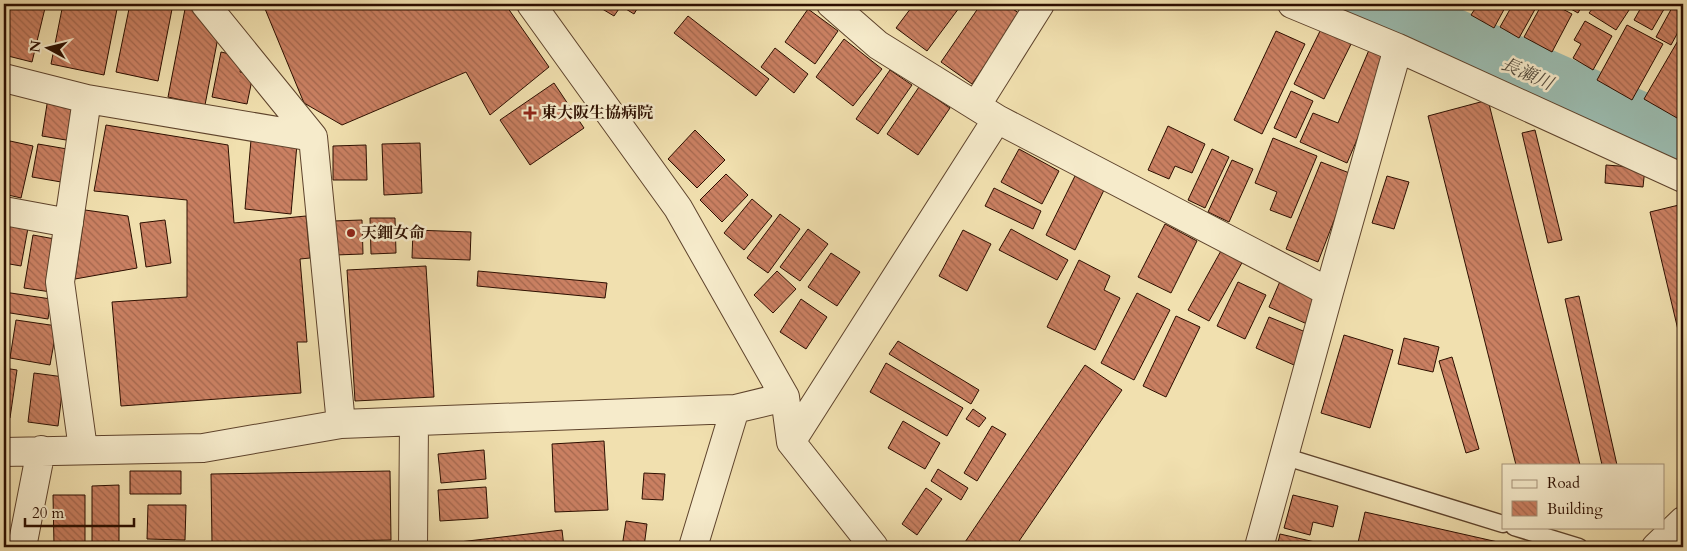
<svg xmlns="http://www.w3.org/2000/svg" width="1687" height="551" font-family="Cardo,'Noto Serif JP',serif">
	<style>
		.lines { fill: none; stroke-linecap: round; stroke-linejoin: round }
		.river { stroke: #9bbcb0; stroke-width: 65 }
		.building { fill: url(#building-back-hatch); stroke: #2d0f00 }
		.service-casing { stroke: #5e432c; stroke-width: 19 }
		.minor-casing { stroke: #5e432c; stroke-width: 30 }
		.service { stroke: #f6ebcb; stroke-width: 16 }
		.minor { stroke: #f6ebcb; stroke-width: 28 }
		.poi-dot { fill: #8f2418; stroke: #f6ebcb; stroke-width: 2 }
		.labels { text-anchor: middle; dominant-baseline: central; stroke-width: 5; stroke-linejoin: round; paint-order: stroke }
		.poi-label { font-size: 16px; font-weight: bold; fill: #2d0f00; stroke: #f6ebcb; text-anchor: start }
		.water-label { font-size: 18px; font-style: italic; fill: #544c3e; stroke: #f6ebcb }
	</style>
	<defs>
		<pattern id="building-back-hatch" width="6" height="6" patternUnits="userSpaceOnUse" patternTransform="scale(1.25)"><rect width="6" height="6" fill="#ca8062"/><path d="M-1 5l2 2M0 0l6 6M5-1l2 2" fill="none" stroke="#a4674e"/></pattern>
	</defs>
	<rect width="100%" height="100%" fill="#f1e0af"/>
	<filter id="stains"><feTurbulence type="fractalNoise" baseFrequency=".004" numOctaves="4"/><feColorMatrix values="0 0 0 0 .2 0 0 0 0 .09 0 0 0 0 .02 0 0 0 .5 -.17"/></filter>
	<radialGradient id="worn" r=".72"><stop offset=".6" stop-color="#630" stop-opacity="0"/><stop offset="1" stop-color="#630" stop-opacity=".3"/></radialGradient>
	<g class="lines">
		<!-- river -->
		<path class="river" d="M1370 4 1683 144"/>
	</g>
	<!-- building -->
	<path class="building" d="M4 4H46L32 62 4 55Z
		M63 4H118L104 75 51 64Z
		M130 4H173L158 81 116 72Z
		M186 4H189L220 27 205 105 168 97Z
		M263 4H505L549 67 490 115 466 72 342 125 304 103Z
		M594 4H640L634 14 621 6 614 16Z
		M914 4H962L927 51 896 28Z
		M981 4H1006L1020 14 972 84 941 62Z
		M1478 4H1507L1494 28 1471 15Z
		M1513 4H1538L1519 38 1500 27Z
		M1542 4H1553L1572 14 1552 52 1524 37Z
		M1562 4H1583L1578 13Z
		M1596 4H1633L1616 30 1589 13Z
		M1643 4H1667L1652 30 1634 20Z
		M1674 4H1683V23L1671 45 1656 37Z
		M808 9 838 31 815 64 785 42Z
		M688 16 769 79 756 96 674 33Z
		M1585 21 1612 36 1593 70 1573 58 1581 44 1574 40Z
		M1323 25 1353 40 1324 99 1294 84Z
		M1627 25 1663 44 1632 100 1597 80Z
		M1276 31 1305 44 1262 134 1234 120Z
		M1683 32V107L1677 118 1644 99Z
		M844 39 882 69 853 106 816 77Z
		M775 48 808 74 794 93 761 67Z
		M1369 50 1391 60 1347 163 1300 142 1313 113 1338 123Z
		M221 52 243 57 240 72 253 75 247 104 212 97Z
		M890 70 912 85 878 134 856 119Z
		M554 83 584 128 530 165 500 120Z
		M919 87 950 108 918 155 887 134Z
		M4 91 10 92 4 122Z
		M1291 91 1313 101 1296 138 1274 128Z
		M48 98 78 104 72 141 42 136Z
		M1488 100 1580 465H1516L1428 116Z
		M106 125 228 145 234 223 306 216 310 258 300 259 307 342H297L301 393 121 406 112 302 187 297V200L94 191Z
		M1168 126 1205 144 1192 173 1175 166 1169 179 1148 170Z
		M695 130 725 160 697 188 668 159Z
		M1535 130 1562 240 1548 243 1522 133Z
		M1273 138 1317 156 1291 218 1270 210 1277 192 1255 183Z
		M251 140 297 144 291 214 245 209Z
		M10 141 33 146 21 198 4 194V170Z
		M420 143 422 193 384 195 382 144Z
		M38 144 73 150 67 183 32 177Z
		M366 145 367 180H333V146Z
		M1019 149 1059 171 1042 204 1001 182Z
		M1212 149 1229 157 1205 208 1188 200Z
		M1232 160 1253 169 1229 222 1208 212Z
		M1321 162 1352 174 1318 262 1286 249Z
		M1606 165 1645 168 1643 187 1605 183Z
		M726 174 748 195 722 222 700 200Z
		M1075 176 1104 190 1075 250 1046 235Z
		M1387 176 1409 182 1394 229 1372 223Z
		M994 188 1041 211 1033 229 985 206Z
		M752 199 772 216 744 250 724 233Z
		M1683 204V351L1650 212Z
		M85 210 128 216 137 268 75 279Z
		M780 214 800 229 768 273 747 258Z
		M370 218H395L396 253 371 254Z
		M165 220 171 263 146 267 140 223Z
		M362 220 363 254 335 255 333 221Z
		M5 224 28 228 21 266 4 263Z
		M1165 224 1197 241 1171 293 1138 277Z
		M808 229 828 244 800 281 780 267Z
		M1011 229 1068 260 1057 280 999 250Z
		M413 230 471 232 470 260 412 258Z
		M963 230 991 244 967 291 939 276Z
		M33 235 60 240 51 292 24 288Z
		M1222 249 1243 261 1209 321 1188 310Z
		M831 253 860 272 837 306 808 287Z
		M1079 260 1110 276 1104 290 1120 298 1095 350 1047 327Z
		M426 266 434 397 355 401 347 270Z
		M478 271 607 283 605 298 477 286Z
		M777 271 796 289 773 313 754 295Z
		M1281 279 1319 295 1307 324 1269 307Z
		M1238 282 1266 295 1245 339 1217 326Z
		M4 292 51 299 48 319 4 312Z
		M1137 293 1170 310 1134 380 1101 363Z
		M1579 296 1617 465H1602L1565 299Z
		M801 299 827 317 806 349 780 332Z
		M1176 316 1200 327 1166 397 1143 386Z
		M1269 317 1308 333 1294 365 1256 348Z
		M16 320 57 326 50 365 10 358Z
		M1344 335 1393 350 1370 428 1321 413Z
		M1404 338 1439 347 1433 372 1398 364Z
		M898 341 979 390 971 404 889 354Z
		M1452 357 1479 449 1466 453 1439 361Z
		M886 363 963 408 947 436 870 392Z
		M1085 365 1122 390 1015 547H967L963 545Z
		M4 368 17 370 10 418 4 417Z
		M34 373 64 377 58 426 28 422Z
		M973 409 986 418 979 427 966 419Z
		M903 421 940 443 925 469 888 448Z
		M992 426 1006 434 977 481 964 473Z
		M604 441 608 510 555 512 552 444Z
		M484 450 486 479 441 483 438 454Z
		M938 469 968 488 961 500 931 481Z
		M130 471H181V494H130Z
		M390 471 391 540 212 543 211 474Z
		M644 473 665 474 663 500 642 499Z
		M119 485V546L92 547V486Z
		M486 487 488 518 440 521 438 490Z
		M926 488 942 499 917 535 902 524Z
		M53 495H85V546H54Z
		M1293 495 1338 506 1333 527 1313 522 1310 535 1284 528Z
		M148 505H186L185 540 147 539Z
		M1365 512 1520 547H1357Z
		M626 521 647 524 644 547H622Z
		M562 530 564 547H425V546Z
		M1280 534 1315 542 1314 547H1277Z"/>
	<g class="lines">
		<!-- service casing -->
		<g class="service-casing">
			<path id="service" d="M1283 456 1503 524
				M1514 527 1579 547"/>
		</g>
		<!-- minor casing -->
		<g class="minor-casing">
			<path id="minor" d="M205 4 313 137 341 424
				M531 4 678 208 785 397 791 442 874 547
				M831 4 878 45 997 119 1329 292
				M1292 4 1398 48 1683 178
				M4 78 87 99 313 137
				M976 106 1040 4
				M4 211 69 223
				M791 442 997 119
				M83 449 60 282 87 99
				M4 452 203 448 341 424 735 409 785 397
				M22 547 41 450
				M413 547 414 422
				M693 547 735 409
				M1259 547 1329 292 1398 48
				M1656 547 1683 521"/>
		</g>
		<!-- service -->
		<use href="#service" class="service"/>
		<!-- minor -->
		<use href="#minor" class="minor"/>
	</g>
	<!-- markers -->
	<g class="poi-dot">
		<path d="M527.5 105.5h5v5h5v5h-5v5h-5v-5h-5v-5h5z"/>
		<circle cx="351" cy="233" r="5"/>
	</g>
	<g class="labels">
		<!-- poi labels -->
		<g class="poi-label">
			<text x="541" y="113">東大阪生協病院</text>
			<text x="361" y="233">天鈿女命</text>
		</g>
		<!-- water labels -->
		<g class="water-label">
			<text transform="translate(1527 74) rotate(24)">長瀬川</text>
		</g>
	</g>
	<!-- margin -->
	<rect width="1687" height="551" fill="none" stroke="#f1e0af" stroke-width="20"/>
	<rect x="5" y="5" width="1677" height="541" fill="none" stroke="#2d0f00" stroke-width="2.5"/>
	<rect x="10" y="10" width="1667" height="531" fill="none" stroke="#2d0f00"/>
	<!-- legend -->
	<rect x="1502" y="464" width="162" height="65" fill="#f6ebcb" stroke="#a6937a"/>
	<rect x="1512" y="480" width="25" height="8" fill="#f6ebcb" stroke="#a6937a"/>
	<text x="1547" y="488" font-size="15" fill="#2d0f00">Road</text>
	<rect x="1512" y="501" width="25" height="15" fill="url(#building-back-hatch)" stroke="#a6937a"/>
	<text x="1547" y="514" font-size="15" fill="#2d0f00">Building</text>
	<!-- north arrow -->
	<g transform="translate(48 48) rotate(277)" stroke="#f6ebcb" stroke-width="4" paint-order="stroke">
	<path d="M0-4L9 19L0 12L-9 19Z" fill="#2d0f00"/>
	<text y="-8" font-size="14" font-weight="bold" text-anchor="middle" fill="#2d0f00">N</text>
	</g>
	<!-- scale -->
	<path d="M25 518v8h109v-8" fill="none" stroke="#2d0f00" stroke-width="2.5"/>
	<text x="32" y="518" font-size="15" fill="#2d0f00" stroke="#f6ebcb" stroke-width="4" paint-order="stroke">20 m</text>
	<rect width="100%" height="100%" filter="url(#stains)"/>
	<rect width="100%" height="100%" fill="url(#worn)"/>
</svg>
